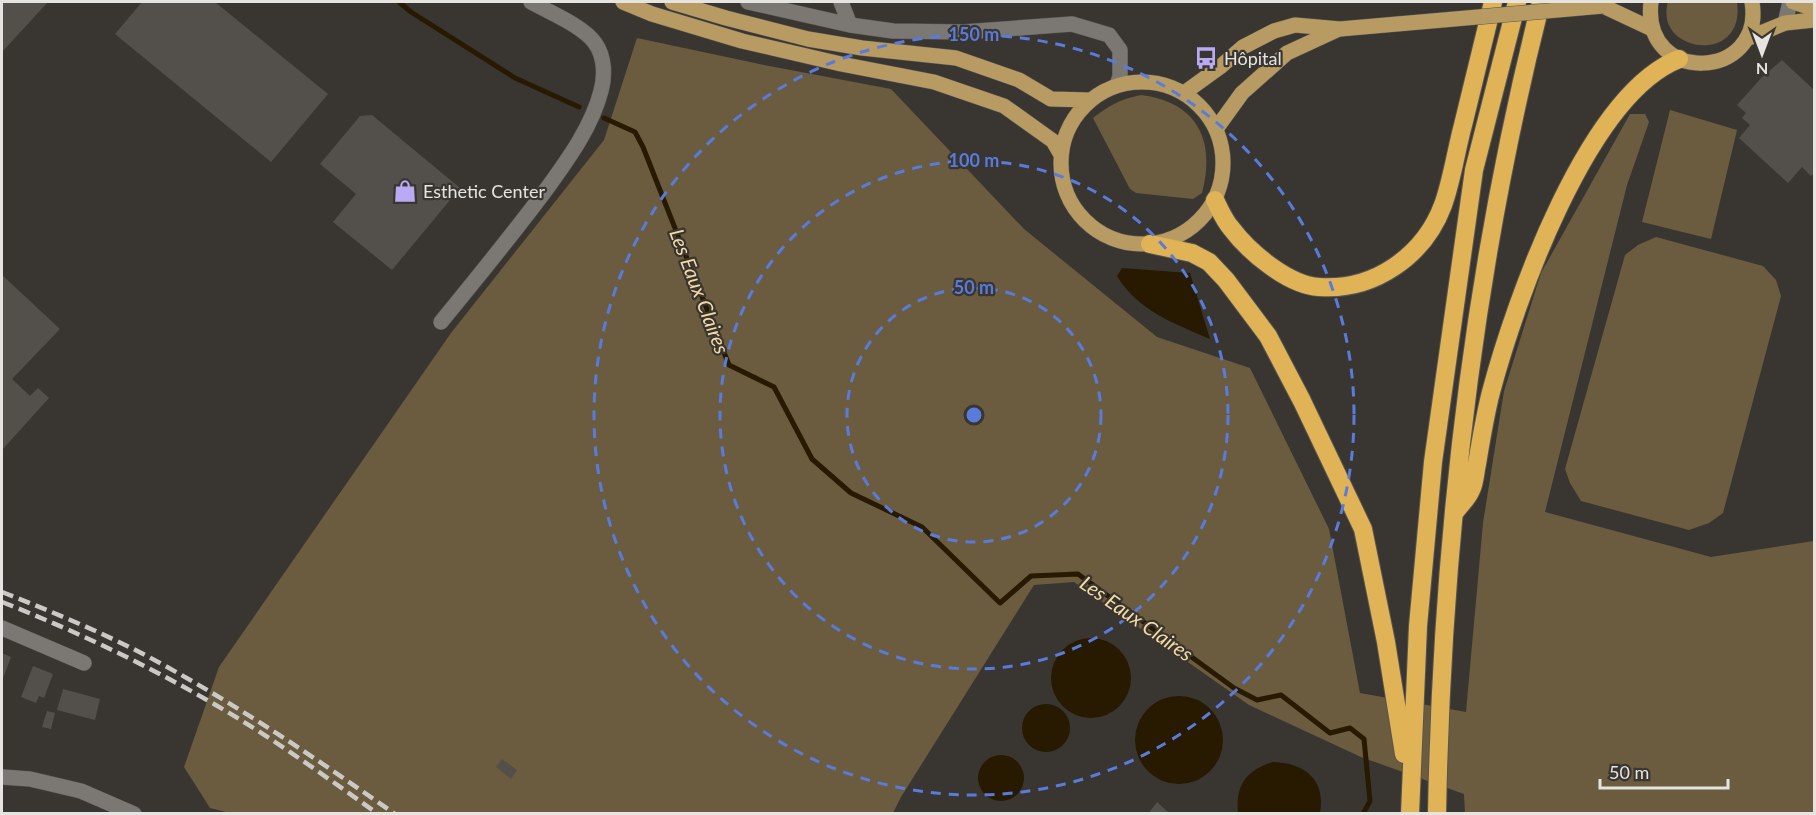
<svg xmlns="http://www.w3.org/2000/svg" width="1816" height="815" font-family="Lato,sans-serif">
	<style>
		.green { fill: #6b5c3f }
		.water { fill: #271a00 }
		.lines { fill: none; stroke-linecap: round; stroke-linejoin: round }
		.stream { stroke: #271a00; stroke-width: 5 }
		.building { fill: #53504b }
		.minor-casing { stroke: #575552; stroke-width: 16 }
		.major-casing { stroke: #575552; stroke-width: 16 }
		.highway-casing { stroke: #575552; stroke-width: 20 }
		.minor { stroke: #7b7873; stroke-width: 15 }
		.major { stroke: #b89b62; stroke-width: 15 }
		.highway { stroke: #e0b357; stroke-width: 18 }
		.rail { stroke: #cbc9c6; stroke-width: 4.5; stroke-dasharray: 12 6; stroke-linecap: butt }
		.major-bridge-casing { stroke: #575552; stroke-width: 16; stroke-linecap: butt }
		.major-bridge { stroke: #b89b62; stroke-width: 15 }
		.ring { fill: none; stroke: #597bdb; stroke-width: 3; stroke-dasharray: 10 8 }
		.labels { text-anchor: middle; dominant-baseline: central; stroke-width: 4.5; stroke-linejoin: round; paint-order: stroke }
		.poi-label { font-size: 18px; fill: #e5e4e1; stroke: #393632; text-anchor: start }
		.water-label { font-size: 20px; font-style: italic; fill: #f7dba4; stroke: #393632 }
		.centre { fill: #597bdb; stroke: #393632; stroke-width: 3 }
		.ring-label { font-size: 18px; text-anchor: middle; font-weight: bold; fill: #597bdb; stroke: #393632; stroke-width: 4.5; stroke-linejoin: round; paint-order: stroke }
	</style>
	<rect width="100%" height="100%" fill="#393632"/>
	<!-- green -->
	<path class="green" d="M1668 2H1737C1746 66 1653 53 1668 2Z
		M637 38 764 65 891 89 1024 229 1157 337 1250 368 1329 529 1360 693 1466 712 1483 523 1504 391 1541 273 1630 114H1645L1649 122 1627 185 1545 512 1711 557 1814 541V813H1465L1464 794 1361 757 1249 705 1074 582 1034 585 901 797 893 813H230L210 808 184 767 219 667 451 333 604 140Z
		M1141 95C1197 102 1216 140 1202 193L1193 199 1136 193 1130 189 1093 118C1108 106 1121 99 1141 95Z
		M1670 110 1737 130 1711 239 1642 222Z
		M1656 237 1763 266 1776 280 1781 296 1723 513 1709 523 1689 530 1581 501 1570 483 1565 469 1625 255 1638 245Z"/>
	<!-- water -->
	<path class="water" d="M1122 268 1190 273 1210 339C1175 324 1137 310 1117 276Z
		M1051 678a40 40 0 1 1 80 0a40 40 0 1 1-80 0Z
		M1135 740a44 44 0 1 1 88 0a44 44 0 1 1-88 0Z
		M1022 728a24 24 0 1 1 48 0a24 24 0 1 1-48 0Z
		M978 778a23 23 0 1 1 46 0a23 23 0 1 1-46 0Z
		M1273 762C1305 763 1326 780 1320 813H1238C1235 785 1247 770 1273 762Z"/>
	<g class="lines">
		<!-- stream -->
		<path class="stream" d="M399 2 411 12 515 78 579 107
			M604 118 635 132 643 147 729 365 774 387 812 459 851 493 922 527 1000 603 1031 576 1078 574 1234 688 1257 700 1281 695 1330 733 1350 728 1364 739 1370 801 1363 814"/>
	</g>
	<!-- building -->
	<path class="building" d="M2 2H48L2 52Z
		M142 2H215L328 94 271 162 115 34Z
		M1782 60 1814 90V173L1811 176 1802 167 1788 183 1739 138 1750 125 1742 118 1746 113 1737 105 1762 77Z
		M372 115 460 188 392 270 333 222 356 194 320 164 360 116Z
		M2 275 60 329 12 379 30 396 38 388 49 398 2 450Z
		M2 653 11 657 2 681Z
		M33 666 53 674 44 698 39 696 36 703 21 697Z
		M63 689 100 699 95 720 57 710Z
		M47 711 55 713 51 729 42 727Z
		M502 759 517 770 511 779 496 767Z
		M1157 802 1170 814H1148Z"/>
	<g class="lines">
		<!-- minor casing -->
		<g class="minor-casing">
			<path id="minor" d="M748 2 850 25 893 31 963 32 1072 24 1109 35 1120 50V76L1117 85
				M841 2 850 25
				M1785 23 1790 2
				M441 322C477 278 514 233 548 187 569 158 592 126 601 91 605 76 605 57 595 43 583 26 549 12 531 2
				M2 628 84 663
				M2 777 30 779 81 791 134 814"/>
		</g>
		<!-- major casing -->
		<g class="major-casing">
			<path id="major" d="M623 2 652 14 742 41 841 64 934 82 1004 106 1053 141 1060 153
				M672 2 726 18 808 39 862 48 956 58 1019 80 1051 99 1089 100
				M1651 2C1641 86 1765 81 1752 2
				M1793 2 1814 9
				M1603 6 1652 29
				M1746 39 1785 23 1814 20
				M1061 163a81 81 0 1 1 162 0a81 81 0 1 1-162 0Z
				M1184 93 1220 67 1243 47 1274 31 1295 25 1340 29
				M1216 129 1242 93 1287 53 1339 29"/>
		</g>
		<!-- highway casing -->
		<g class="highway-casing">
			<path id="highway" d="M1215 200C1220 210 1224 220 1231 228 1249 252 1288 285 1319 287 1374 291 1424 256 1443 205 1452 180 1456 151 1463 125 1473 84 1483 43 1493 2
				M1150 244 1192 253 1209 262 1226 280 1268 336 1302 401 1363 529 1386 642 1404 754
				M1455 512C1460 505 1468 498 1471 490 1475 483 1475 472 1477 464 1481 440 1485 415 1491 392 1515 302 1587 95 1679 59
				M1410 814 1418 626 1433 462 1474 170 1517 2
				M1437 814C1442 540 1474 266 1541 2"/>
		</g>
		<!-- minor -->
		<use href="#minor" class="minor"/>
		<!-- major -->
		<use href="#major" class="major"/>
		<!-- highway -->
		<use href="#highway" class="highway"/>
		<!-- rail -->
		<path class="rail" d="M2 592C55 613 109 635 160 663 242 708 318 760 395 814
			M2 602C73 630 141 662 207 700 267 734 322 774 378 814"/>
		<!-- major-bridge casing -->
		<g class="major-bridge-casing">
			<path id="major-bridge" d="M1340 29 1603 6"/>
		</g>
		<!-- major-bridge -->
		<use href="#major-bridge" class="major-bridge"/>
	</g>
	<!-- distance rings -->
	<g class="ring">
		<circle cx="974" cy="415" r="127"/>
		<circle cx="974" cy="415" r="254"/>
		<circle cx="974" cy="415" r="380"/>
	</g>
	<!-- icons -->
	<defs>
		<g id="bus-bare" transform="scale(1.8)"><path d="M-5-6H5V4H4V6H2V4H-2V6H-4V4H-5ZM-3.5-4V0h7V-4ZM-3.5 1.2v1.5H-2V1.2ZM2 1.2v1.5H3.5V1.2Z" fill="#baaaf6" stroke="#393632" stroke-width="2.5" paint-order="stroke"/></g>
		<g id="shop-bare" transform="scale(1.8)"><path d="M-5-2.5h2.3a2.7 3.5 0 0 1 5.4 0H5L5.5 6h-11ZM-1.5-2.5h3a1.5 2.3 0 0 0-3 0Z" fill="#baaaf6" stroke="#393632" stroke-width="2.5" paint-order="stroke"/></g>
	</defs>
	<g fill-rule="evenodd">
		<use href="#bus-bare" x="1206" y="58"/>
		<use href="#shop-bare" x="405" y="191"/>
	</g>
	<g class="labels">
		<!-- poi labels -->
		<g class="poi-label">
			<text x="1224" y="58">Hôpital</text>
			<text x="423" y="191">Esthetic Center</text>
		</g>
		<!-- water labels -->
		<g class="water-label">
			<text transform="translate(700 291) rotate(69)">Les Eaux Claires</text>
			<text transform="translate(1137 618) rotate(35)">Les Eaux Claires</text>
		</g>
	</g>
	<circle cx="974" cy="415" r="9" class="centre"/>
	<g class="ring-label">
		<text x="974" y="41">150 m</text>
		<text x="974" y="167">100 m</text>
		<text x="974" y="294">50 m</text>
	</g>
	<!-- border -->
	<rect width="1816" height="815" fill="none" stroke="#e5e4e1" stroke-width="6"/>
	<!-- north arrow -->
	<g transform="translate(1762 54) rotate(180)" stroke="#393632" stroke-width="4.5" paint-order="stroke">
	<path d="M0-4.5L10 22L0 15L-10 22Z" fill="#e5e4e1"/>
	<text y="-9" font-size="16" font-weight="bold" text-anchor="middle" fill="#e5e4e1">N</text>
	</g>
	<!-- scale -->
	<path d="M1600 779v9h128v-9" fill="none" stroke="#e5e4e1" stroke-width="3"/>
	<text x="1609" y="779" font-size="18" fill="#e5e4e1" stroke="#393632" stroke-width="4.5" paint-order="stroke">50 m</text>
</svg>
